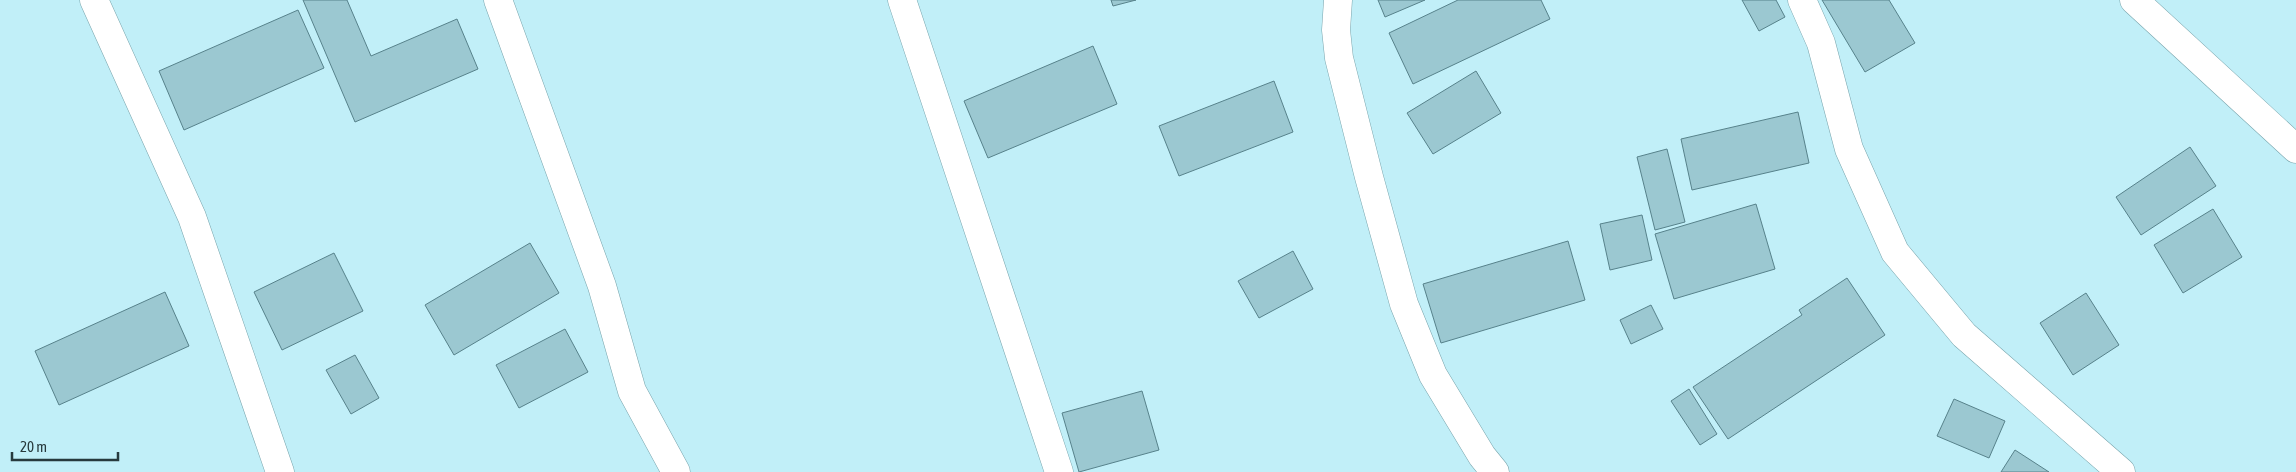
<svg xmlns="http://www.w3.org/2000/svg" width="2296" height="472" font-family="'Asap Condensed',sans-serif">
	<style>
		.building { fill: #9bc8d1; stroke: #57828b }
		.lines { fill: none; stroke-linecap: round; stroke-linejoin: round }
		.street-casing { stroke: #78a4ac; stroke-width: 29 }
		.street { stroke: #fff; stroke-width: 28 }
	</style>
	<rect width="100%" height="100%" fill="#c1eff8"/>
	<!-- building -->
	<path class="building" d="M303 0H347L371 56 457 19 478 69 355 122Z
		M1111 0H1136L1113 6Z
		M1378 0H1425L1385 17Z
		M1458 0H1541L1550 19 1413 84 1389 33Z
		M1742 0H1776L1785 17 1759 31Z
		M1822 0H1889L1915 43 1865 72Z
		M298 10 324 68 184 130 159 71Z
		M1093 46 1117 104 988 158 964 101Z
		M1476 71 1501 113 1433 154 1407 113Z
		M1274 81 1293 132 1179 176 1159 126Z
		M1798 112 1809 163 1692 190 1681 139Z
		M2190 147 2216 186 2141 235 2116 197Z
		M1667 149 1685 222 1655 230 1637 157Z
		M1756 204 1775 269 1674 299 1655 234Z
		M2213 209 2242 257 2183 293 2154 245Z
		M1642 215 1652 260 1610 270 1600 224Z
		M1568 241 1585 300 1441 343 1423 284Z
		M530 243 559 293 454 355 425 305Z
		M1293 251 1313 289 1259 318 1238 281Z
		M334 253 363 311 282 350 254 292Z
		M1847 278 1885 335 1728 439 1693 387 1802 315 1799 310Z
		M165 292 189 346 59 405 35 351Z
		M2086 293 2119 345 2073 375 2040 323Z
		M1651 305 1663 329 1631 344 1620 320Z
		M565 329 588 372 519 408 496 365Z
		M355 355 379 398 351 414 326 370Z
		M1689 389 1717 434 1700 445 1671 401Z
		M1142 391 1159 450 1079 472 1062 413Z
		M1954 399 2005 421 1989 458 1937 436Z
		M2015 450 2049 472H2001Z"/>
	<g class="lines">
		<!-- street casing -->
		<g class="street-casing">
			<path id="street" d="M94 0 192 217 280 472
				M498 0 602 286 632 391 676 472
				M902 0 1059 472
				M1338 0 1336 30 1339 58 1369 177 1404 304 1433 375 1482 456 1495 472
				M1802 0 1821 43 1849 149 1895 252 1964 335 2121 472
				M2134 0 2296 149"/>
		</g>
		<!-- street -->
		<use href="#street" class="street"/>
	</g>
	<!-- scale -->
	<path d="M12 452v8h106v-8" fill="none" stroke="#273a3d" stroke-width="2.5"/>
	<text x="20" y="452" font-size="15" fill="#273a3d" stroke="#c1eff8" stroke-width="4" paint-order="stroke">20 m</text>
</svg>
